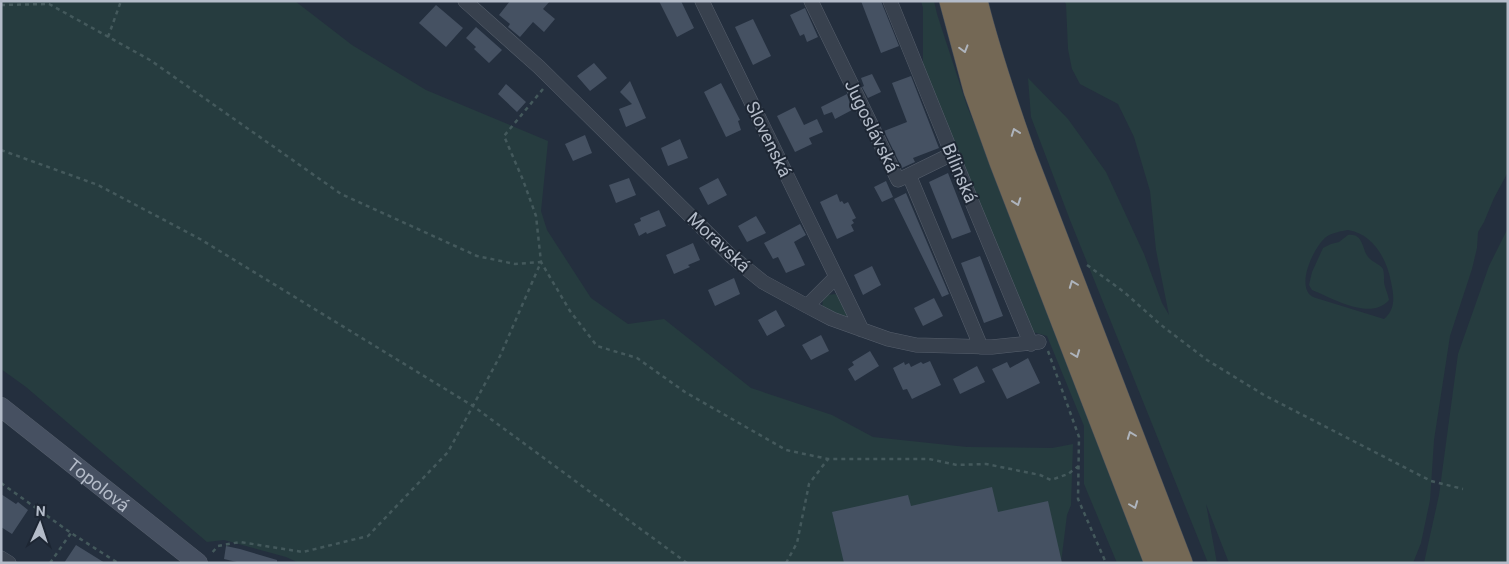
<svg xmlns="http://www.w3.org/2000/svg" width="1509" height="564" font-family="Roboto,sans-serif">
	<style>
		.green { fill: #263c3f; fill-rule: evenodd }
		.building { fill: #455162 }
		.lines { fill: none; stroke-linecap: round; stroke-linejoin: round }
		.street-casing { stroke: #565f6c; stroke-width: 15 }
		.secondary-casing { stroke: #565f6c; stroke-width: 20 }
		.highway-casing { stroke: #434c59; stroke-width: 26 }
		.path { stroke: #44595c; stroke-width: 2.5; stroke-dasharray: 4 4; stroke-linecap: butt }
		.street { stroke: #38414e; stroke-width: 14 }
		.secondary { stroke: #465061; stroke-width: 19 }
		.highway { stroke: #746855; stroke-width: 25 }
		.oneway { stroke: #aeb4bd }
		.labels { text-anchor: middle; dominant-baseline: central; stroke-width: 4; stroke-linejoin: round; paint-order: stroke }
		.street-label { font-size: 18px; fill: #b4bcc9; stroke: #1d2633 }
	</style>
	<rect width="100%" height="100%" fill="#242f3e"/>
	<!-- green -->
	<path class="green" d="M1 1H295L352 45 426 90 548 141 541 211 547 230 591 298 628 324 664 319 751 388 832 415 873 437 967 447 1052 448 1073 444 1071 505 1067 515 1061 563H299L286 557 224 540 207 542 26 387 1 369Z
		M921 1H934L937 14 967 106 1006 200 1145 563H1117L1084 484V426L1047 336 1029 331 923 68V8Z
		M1064 1H1508V172L1494 198 1484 222 1478 232 1477 248 1472 269 1450 336 1434 440 1430 500 1421 543 1413 563H1229L1206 504 1217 563H1208L1070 220 1031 117 1028 78 1068 119 1106 172 1144 254 1162 303 1169 315 1156 250 1150 191 1134 137 1118 104 1080 84 1072 69 1068 49 1066 4ZM1348 230C1373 234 1387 259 1391 282 1394 296 1396 309 1384 319L1316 298C1313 297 1311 296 1309 294 1298 280 1315 246 1326 237 1332 233 1341 231 1348 230Z
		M1508 228V563H1424L1439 495 1458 354 1489 266Z
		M1348 235C1365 233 1361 251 1370 259 1374 263 1380 264 1383 269 1384 272 1384 276 1384 281 1384 287 1388 293 1389 300 1371 321 1334 299 1312 290L1309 285 1312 272 1323 248 1331 244 1339 242Z
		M835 294C843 298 848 308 847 316L843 318 822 309 823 298 828 295Z"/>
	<!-- building -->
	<path class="building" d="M510 1H550L543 9 555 19 544 32 533 22 520 37 508 27 510 24 499 15Z
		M659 1H681L694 28 677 37Z
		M861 1H881L899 46 881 53Z
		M436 5 463 28 446 47 419 23Z
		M805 8 818 37 807 42 804 34 800 36 790 15Z
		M753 19 771 56 753 65 735 27Z
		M476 27 502 50 489 63 474 49 476 47 466 38Z
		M594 63 607 78 590 91 577 76Z
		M872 74 881 92 868 98 862 87 864 86 861 78Z
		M911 76 939 148 913 158 915 162 902 168 884 131 907 122 892 83Z
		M630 81 646 118 626 127 619 109 632 104 620 92Z
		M721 83 740 120 738 121 741 130 726 137 704 92Z
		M506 84 526 102 517 112 498 94Z
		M847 94 852 110 835 119 832 112 824 115 821 107Z
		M795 107 804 125 817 119 823 132 809 138 812 144 795 152 777 116Z
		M585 135 592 153 573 161 565 144Z
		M680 139 688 158 668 166 661 148Z
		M948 173 971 232 952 239 929 182Z
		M629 178 636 195 616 203 609 185Z
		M718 178 727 195 708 205 699 188Z
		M886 181 893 197 882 202 874 187Z
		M906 193 949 294 942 297 894 199Z
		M837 194 840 202 842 201 844 204 848 202 856 218 852 220 854 223 851 225 854 231 837 239 820 202Z
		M659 210 666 226 647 234 646 232 639 236 634 224 641 221 640 218Z
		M756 216 766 233 747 242 738 226Z
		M800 224 806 235 794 242 805 265 786 273 778 257 773 259 764 243Z
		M693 243 700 260 688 265 690 267 674 274 666 255Z
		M980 256 1003 316 984 323 961 263Z
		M872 266 881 285 863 295 854 275Z
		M734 278 740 294 715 306 708 290Z
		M934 298 943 316 923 326 914 308Z
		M776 310 785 326 767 336 758 320Z
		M821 335 829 351 811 360 802 345Z
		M870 351 879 366 855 381 848 369 854 365 852 362Z
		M1028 358 1040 383 1007 399 992 369 1007 362 1010 368Z
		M930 361 941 385 912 399 907 389 903 390 893 368 904 362 905 365 909 363 911 367 921 362 923 364Z
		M977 366 985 382 960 394 953 379Z
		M992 487 998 512 1048 501 1062 563H844L832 512 908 495 911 506Z
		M1 494 16 504 18 502 28 510 12 534 1 527Z
		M76 545 105 563H64Z
		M226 546 240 549 277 560V563H241L224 559Z"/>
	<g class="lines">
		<!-- street casing -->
		<g class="street-casing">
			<path id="street" d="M465 1 539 67 731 256 763 282 807 306 832 319 888 339 916 345 992 347 1039 342
				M702 1 862 330
				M811 1 898 180 909 175 981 347
				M890 1 952 154 1031 344
				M909 175 952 154
				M807 306 836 277
				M1 558 9 563"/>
		</g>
		<!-- secondary casing -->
		<g class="secondary-casing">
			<g id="secondary">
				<path id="s1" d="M1 407 198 563"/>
			</g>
		</g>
		<!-- highway casing -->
		<g class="highway-casing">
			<path id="highway" d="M952 1 976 90 1002 162 1157 563
				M975 1C988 53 1005 103 1023 154L1180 563"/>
		</g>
		<!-- path -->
		<path class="path" d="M1 5 49 4 150 60 341 194 477 256 515 264 541 262 500 356 448 452 368 536 303 552 240 542 218 546 210 555
			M108 37 121 1
			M543 89 504 136 523 180 536 216 541 262 570 311 597 346 637 358 685 392 786 450 828 459H929L957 465 986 464 1040 475 1051 480 1068 474 1080 465
			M1 150 98 185 200 239 473 406 687 563
			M1087 265 1124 292 1161 325 1207 360 1264 395 1431 481 1463 489
			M1048 351 1079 437 1078 499 1106 563
			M1 483 71 533 118 563
			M50 563 71 533
			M786 563 797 543 809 484 828 459"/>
		<!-- street -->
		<use href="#street" class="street"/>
		<!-- secondary -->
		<use href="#secondary" class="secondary"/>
		<!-- highway -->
		<use href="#highway" class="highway"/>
	</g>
	<!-- one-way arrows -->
	<defs><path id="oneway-chevron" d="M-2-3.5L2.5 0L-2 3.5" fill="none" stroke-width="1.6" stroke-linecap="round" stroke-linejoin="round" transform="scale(1.25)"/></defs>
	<g class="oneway">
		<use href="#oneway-chevron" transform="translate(964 49) rotate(74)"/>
		<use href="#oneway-chevron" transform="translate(1015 132) rotate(-110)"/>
		<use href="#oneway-chevron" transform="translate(1017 202) rotate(70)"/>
		<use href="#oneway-chevron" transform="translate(1073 284) rotate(-111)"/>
		<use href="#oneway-chevron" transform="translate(1076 354) rotate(69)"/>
		<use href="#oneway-chevron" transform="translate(1131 435) rotate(-111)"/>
		<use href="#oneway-chevron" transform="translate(1134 505) rotate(69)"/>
	</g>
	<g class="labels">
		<!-- street labels -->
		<g class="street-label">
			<text transform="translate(872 126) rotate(64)">Jugoslávská</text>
			<text transform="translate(769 139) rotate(64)">Slovenská</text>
			<text transform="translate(960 173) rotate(67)">Bílinská</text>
			<text transform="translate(719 242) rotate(43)">Moravská</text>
			<text stroke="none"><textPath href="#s1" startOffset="125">Topolová</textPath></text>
		</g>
	</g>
	<!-- border -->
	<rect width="1509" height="564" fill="none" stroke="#b4bcc9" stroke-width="5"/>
	<!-- north arrow -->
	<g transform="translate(40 524) rotate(3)" stroke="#1d2633" stroke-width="4" paint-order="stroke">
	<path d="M0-4L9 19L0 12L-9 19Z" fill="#b4bcc9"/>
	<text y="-8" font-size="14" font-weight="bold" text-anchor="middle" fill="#b4bcc9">N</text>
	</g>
</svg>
